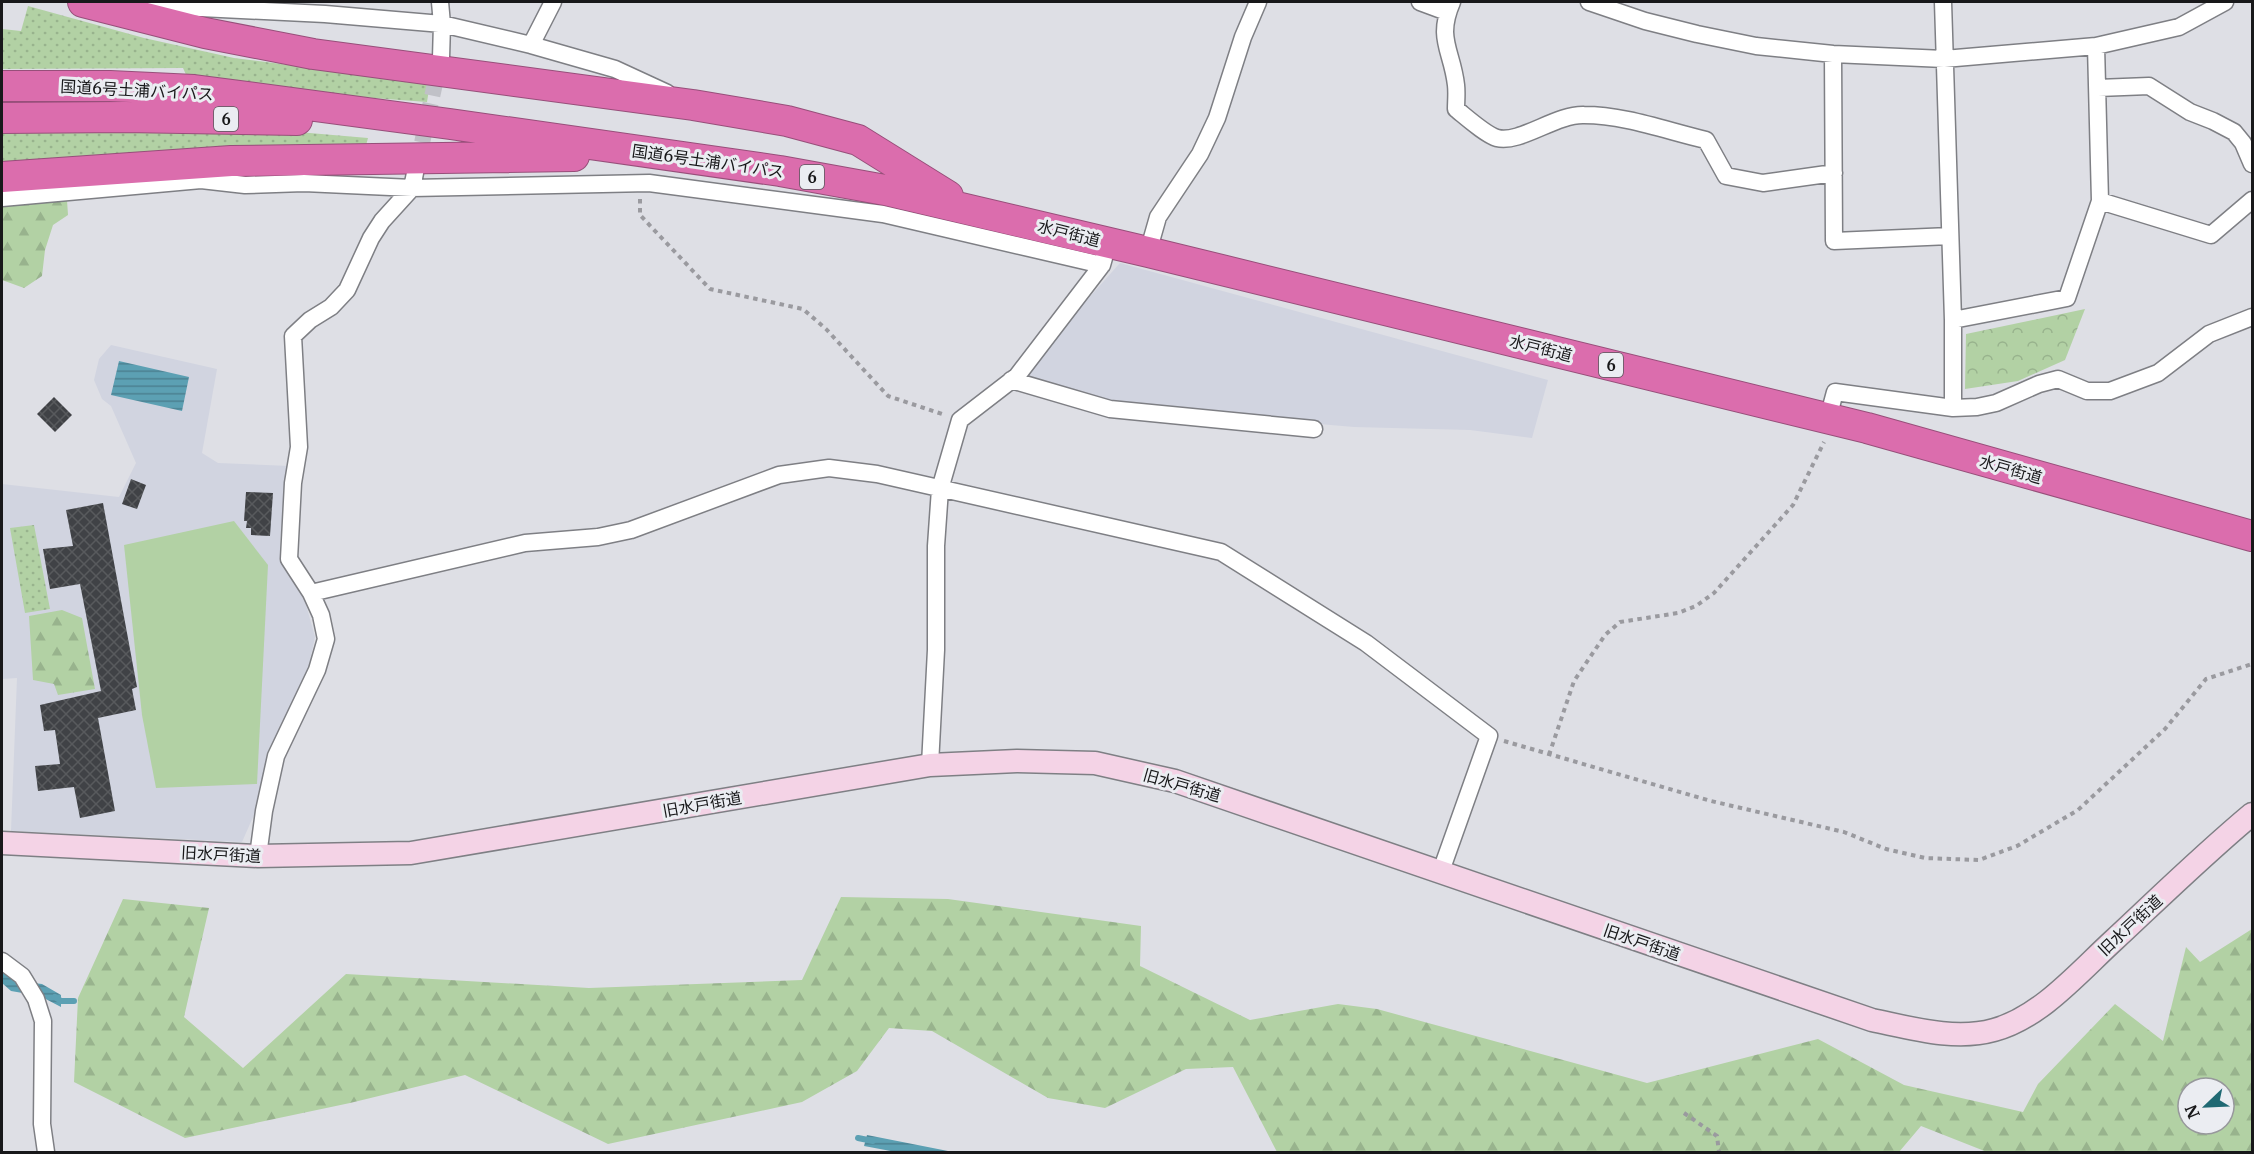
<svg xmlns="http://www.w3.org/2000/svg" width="2254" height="1154" font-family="Merriweather,'Noto Sans JP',serif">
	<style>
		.built { fill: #d1d4e0 }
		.grass { fill: url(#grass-dots) }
		.forest { fill: url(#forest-firs); fill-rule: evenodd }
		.park { fill: url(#park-crowns) }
		.pitch { fill: #b2d1a4 }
		.water { fill: url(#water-rules) }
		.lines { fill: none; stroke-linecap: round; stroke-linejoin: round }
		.stream { stroke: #5ca0b3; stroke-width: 6 }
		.building { fill: url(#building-cross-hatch) }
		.street-tunnel { stroke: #c0c1c7; stroke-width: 16; stroke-dasharray: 16 8; stroke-linecap: butt }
		.street-casing { stroke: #7e7f84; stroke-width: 19 }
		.secondary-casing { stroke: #7e7f84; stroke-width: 25 }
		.highway-casing { stroke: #974f7a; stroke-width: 32 }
		.path { stroke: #9a9a9f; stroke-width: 4; stroke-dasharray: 4.5 4.5; stroke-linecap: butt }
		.street { stroke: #fff; stroke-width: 16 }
		.secondary { stroke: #f4d3e6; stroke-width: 22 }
		.highway { stroke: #db6dad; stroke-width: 30 }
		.labels { text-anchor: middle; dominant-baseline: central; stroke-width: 6; stroke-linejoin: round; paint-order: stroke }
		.shield { fill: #ebedf2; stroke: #57585b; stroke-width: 1.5 }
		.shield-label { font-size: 15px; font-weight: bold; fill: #18181a }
		.street-label { font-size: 16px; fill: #18181a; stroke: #ebedf2 }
	</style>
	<defs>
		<pattern id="grass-dots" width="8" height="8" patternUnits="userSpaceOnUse" patternTransform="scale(1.5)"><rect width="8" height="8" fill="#b2d1a4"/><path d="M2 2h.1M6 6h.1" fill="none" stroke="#98b38d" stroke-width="1.8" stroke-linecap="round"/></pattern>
		<pattern id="forest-firs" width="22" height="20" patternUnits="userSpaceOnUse" patternTransform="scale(1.5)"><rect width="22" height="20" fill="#b2d1a4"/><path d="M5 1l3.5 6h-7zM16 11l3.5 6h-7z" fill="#98b38d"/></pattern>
		<pattern id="park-crowns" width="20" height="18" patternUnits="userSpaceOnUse" patternTransform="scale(1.5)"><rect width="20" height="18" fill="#b2d1a4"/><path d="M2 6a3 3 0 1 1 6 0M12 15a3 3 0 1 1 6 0" fill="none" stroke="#98b38d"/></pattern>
		<pattern id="water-rules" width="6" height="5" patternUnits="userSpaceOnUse" patternTransform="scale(1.5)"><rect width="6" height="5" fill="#5ca0b3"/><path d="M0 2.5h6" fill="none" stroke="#4b8191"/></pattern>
		<pattern id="building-cross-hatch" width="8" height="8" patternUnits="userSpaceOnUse" patternTransform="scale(1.5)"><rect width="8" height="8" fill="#404246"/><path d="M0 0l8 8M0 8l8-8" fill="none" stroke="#585a5d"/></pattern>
	</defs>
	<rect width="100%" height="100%" fill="#dedfe5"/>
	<!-- built -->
	<path class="built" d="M1120 263 1548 380 1532 438 1470 430 1354 427 1107 406 1020 375Z
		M111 345 217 369 202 453 218 463 289 466 280 541 283 563 305 601 315 637 307 674 267 753 257 808 242 842 11 831 17 678 2 679V484L119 497 136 463 111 406 102 399 94 380 99 359Z"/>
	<!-- grass -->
	<path class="grass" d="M28 6 144 38 234 58 430 83 427 102 333 95 188 79 183 68 2 69V29L21 31Z
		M2 131 298 132 368 138 365 149 2 168Z
		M34 525 50 609 25 613 10 528Z"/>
	<!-- forest -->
	<path class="forest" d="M67 200 68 215 53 225 45 250 42 276 24 288 2 280V206Z
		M62 610 82 618 95 689 58 695 54 684 33 680 29 616Z
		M841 897 948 899 1141 926 1140 966 1250 1020 1338 1004 1377 1009 1647 1083 1818 1039 1904 1085 2023 1112 2038 1084 2115 1004 2163 1041 2186 947 2200 962 2252 929V1152H1987L1921 1126 1899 1152H1277L1233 1067 1186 1069 1105 1108 1048 1098 932 1031 889 1028 857 1071 802 1102 608 1144 465 1075 350 1103 185 1138 74 1082 78 998 123 899 209 908 184 1017 243 1068 346 974 589 988 802 980ZM2188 1088H2224V1124H2188Z"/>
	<!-- park -->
	<path class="park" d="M2085 309 2065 360 2018 381 1965 389 1966 334Z"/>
	<!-- pitch -->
	<path class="pitch" d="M234 521 268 565 257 784 156 788 142 715 124 545Z"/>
	<!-- water -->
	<path class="water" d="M119 361 189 377 182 411 111 395Z
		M2 968 17 981 42 984 61 995V1007L40 996 11 991 2 983Z
		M867 1135 953 1152H896L864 1146Z"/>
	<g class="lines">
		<!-- stream -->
		<path class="stream" d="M55 997 61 1001H74
			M858 1138 873 1141"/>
	</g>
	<!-- building -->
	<path class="building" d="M54 397 72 415 55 432 37 414Z
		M131 479 146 485 137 509 122 504Z
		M246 492 273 493 270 536 251 535V528H246L247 521H244Z
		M103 503 137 687 132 689 136 710 98 718 115 811 80 818 74 787 38 791 35 766 60 764 55 730 44 731 40 705 101 691 80 584 50 589 43 549 73 546 66 510Z"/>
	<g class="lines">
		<!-- street-tunnel -->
		<path class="street-tunnel" d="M417 166 439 65"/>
		<!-- street casing -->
		<g class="street-casing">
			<path id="street" d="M440 2 442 24 441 58
				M1420 2 1447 12
				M1452 2C1436 39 1452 50 1456 85 1457 93 1456 101 1456 109 1466 117 1486 135 1497 138 1520 144 1556 114 1584 115 1625 115 1667 131 1706 140L1726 176 1763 183 1834 173
				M1589 2 1645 21 1697 34 1756 46 1833 54 1944 59 2096 46 2179 27 2225 2
				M1943 2 1953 320 2067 298 2100 201 2096 46
				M140 5 325 14 442 24 531 45 615 69 667 93
				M531 45 553 2
				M1833 54 1834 241 1950 236
				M2098 88 2149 86 2190 112 2213 121 2234 132 2243 143 2252 164
				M2 198 201 180 245 185 304 183 412 188 649 183 883 214 1102 265
				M2100 201 2211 235 2252 200
				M1148 252 1158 217 1200 154 1217 118 1243 37 1258 2
				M1953 320V408
				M1011 380 1110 409 1314 429
				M1828 418 1835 392 1953 408 1977 407 1996 403 2039 384 2058 379 2087 391H2110L2158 373 2209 334 2252 317
				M311 593 525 543 598 537 631 530 779 475 829 468 877 474 1221 552 1366 643 1489 736 1441 871
				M930 765 936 650V546L940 489 960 420 1017 376 1102 265 1104 258
				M258 856 264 811 276 756 317 670 326 639 321 615 311 593 289 559 293 483 299 447 293 336 310 320 331 307 347 290 371 238 382 221 412 188 416 168
				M2 961 22 976 36 999 43 1021 42 1124 46 1152"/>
		</g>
		<!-- secondary casing -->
		<g class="secondary-casing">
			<path id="secondary" d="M2 843 258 856 411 853 930 765 1017 761 1095 763 1175 781 1872 1020C1911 1028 1955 1041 1994 1030 2040 1018 2079 972 2114 940 2159 898 2204 854 2252 814"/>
		</g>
		<!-- highway casing -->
		<g class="highway-casing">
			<path id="highway" d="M83 2 205 33 313 54 693 105 787 121 858 140 948 196
				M2 86H110L194 90 450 124 780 171 885 190 1148 252 1867 428 2252 536
				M2 118 125 117 297 120
				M2 177 231 161 574 156"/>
		</g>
		<!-- path -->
		<path class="path" d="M640 199V215L710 289 803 309 826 329 888 396 945 415
			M1504 741 1711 801 1844 832 1886 849 1925 858 1979 860 2017 846 2078 810 2165 729 2206 679 2252 664
			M1549 755 1574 681 1605 635 1620 622 1678 613 1696 606 1714 593 1793 505 1824 442
			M1684 1113 1717 1136 1719 1152"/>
		<!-- street -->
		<use href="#street" class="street"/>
		<!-- secondary -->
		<use href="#secondary" class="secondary"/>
		<!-- highway -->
		<use href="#highway" class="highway"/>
	</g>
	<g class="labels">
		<!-- shield labels -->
		<g class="shield">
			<rect x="214" y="107" width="24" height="24" rx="4.5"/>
			<rect x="800" y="165" width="24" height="24" rx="4.5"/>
			<rect x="1599" y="353" width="24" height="24" rx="4.5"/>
		</g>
		<g class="shield-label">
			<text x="226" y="119">6</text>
			<text x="812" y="177">6</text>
			<text x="1611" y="365">6</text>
		</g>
		<!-- street labels -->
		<g class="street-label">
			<text transform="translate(137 90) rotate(3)">国道6号土浦バイパス</text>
			<text transform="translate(708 161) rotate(8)">国道6号土浦バイパス</text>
			<text transform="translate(1069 233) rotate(14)">水戸街道</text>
			<text transform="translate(1541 348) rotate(14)">水戸街道</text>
			<text transform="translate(2011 469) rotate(16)">水戸街道</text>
			<text transform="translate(1182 785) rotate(16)">旧水戸街道</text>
			<text transform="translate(702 804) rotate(-10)">旧水戸街道</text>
			<text transform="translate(221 854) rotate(3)">旧水戸街道</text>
			<text transform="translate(2130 925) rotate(-43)">旧水戸街道</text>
			<text transform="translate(1642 942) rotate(19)">旧水戸街道</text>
		</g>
	</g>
	<!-- border -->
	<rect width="2254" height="1154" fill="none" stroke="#18181a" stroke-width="6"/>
	<!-- north arrow -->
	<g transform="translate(2206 1106) rotate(247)"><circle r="28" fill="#ebedf2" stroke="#97989c" stroke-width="1.5"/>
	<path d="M0-4.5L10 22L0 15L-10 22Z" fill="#1f6973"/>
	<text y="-9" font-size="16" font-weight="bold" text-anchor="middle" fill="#18181a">N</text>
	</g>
</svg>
